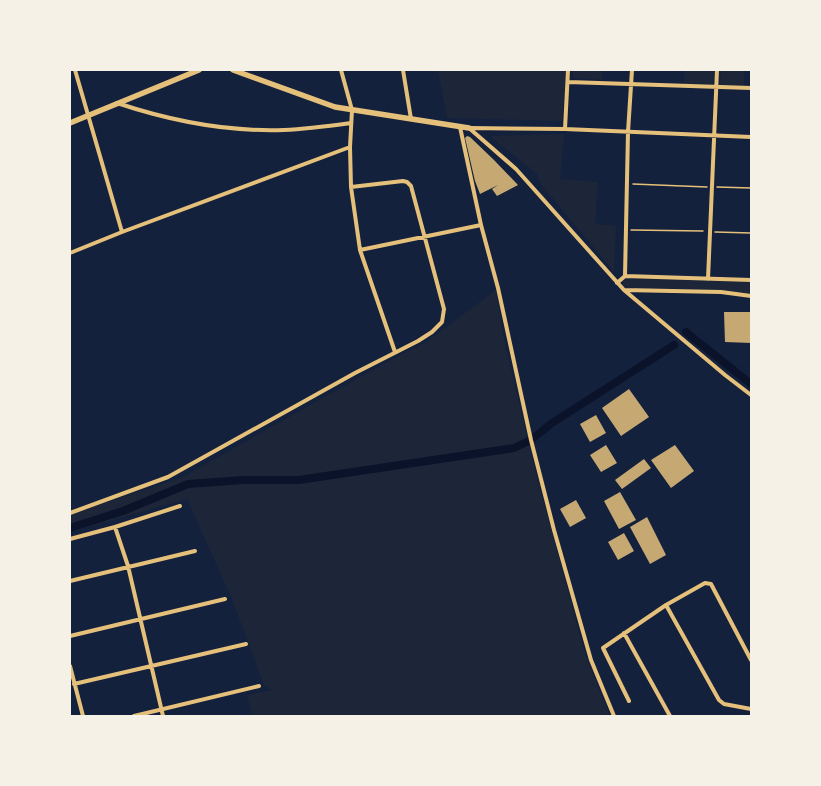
<svg xmlns="http://www.w3.org/2000/svg" width="821" height="786" font-family="'Noto Sans',sans-serif">
	<style>
		.green { fill: #1d2539 }
		.lines { fill: none; stroke-linecap: round; stroke-linejoin: round }
		.canal { stroke: #0b132b; stroke-width: 8 }
		.building { fill: #c6a872 }
		.path { stroke: #e5c07b; stroke-width: 1.5 }
		.minor { stroke: #e5c07b; stroke-width: 4 }
		.tertiary { stroke: #e5c07b; stroke-width: 5.5 }
	</style>
	<rect width="100%" height="100%" fill="#14213d"/>
	<!-- green -->
	<path class="green" d="M438 70H566L562 121 447 118Z
		M573 70H602V80L573 78Z
		M685 70H714L713 85 684 84Z
		M721 70H744V87L720 85Z
		M564 134 560 179 598 182 595 224 616 226 614 272 540 183 537 174 490 136Z
		M626 278 751 282V294L624 288 621 285Z
		M496 290 504 339 533 462 585 654 610 716H252L247 695 272 690 264 685 232 599 187 499 70 532V514L181 478 385 363 426 342Z"/>
	<g class="lines">
		<!-- canal -->
		<path class="canal" d="M686 332 751 384
			M70 528 123 511 188 484 243 480H299L514 448 531 440 552 423 674 345"/>
	</g>
	<!-- building -->
	<path class="building" d="M467 136 470 137 494 160 518 185 497 196 492 189 498 185 480 194 475 181 466 142 465 138Z
		M724 312H751V343L725 342Z
		M629 389 649 417 621 436 602 408Z
		M596 415 606 433 590 442 580 424Z
		M606 445 617 463 601 472 590 455Z
		M675 445 694 471 671 488 651 460Z
		M644 459 651 468 622 489 615 480Z
		M620 492 636 520 619 529 604 501Z
		M576 500 586 518 570 527 560 509Z
		M647 517 666 555 650 564 630 527Z
		M624 533 634 551 618 560 608 542Z"/>
	<g class="lines">
		<!-- path -->
		<path class="path" d="M633 184 707 187
			M717 187 751 188
			M631 230 703 231
			M715 232 751 233"/>
		<!-- minor -->
		<path class="minor" d="M75 70 122 232
			M341 70 352 110 350 147 351 187 360 250 395 352
			M403 70 411 119
			M568 82 751 88
			M117 103C171 121 227 132 284 130 307 129 329 126 351 123
			M460 127 481 225 498 288 531 440 554 530 591 660 614 716
			M469 128 516 169 624 290 725 375 751 395
			M470 128 565 129 751 137
			M565 129 568 70
			M360 250 481 225
			M70 253 122 232 350 147
			M625 276 751 280
			M708 279 717 70
			M617 283 625 276 628 132 632 70
			M624 290 721 292 751 296
			M70 513 168 477 355 373 418 341 432 332 442 322 444 309 411 186 407 182 403 181 351 187
			M115 527 128 566 163 716
			M70 539 115 527 180 506
			M70 581 195 551
			M666 605 719 700 724 704 751 709
			M624 633 670 716
			M70 636 225 599
			M70 666 83 716
			M74 684 246 644
			M629 701 603 648 666 605 705 583 711 584 751 660
			M134 716 259 686"/>
		<!-- tertiary -->
		<path class="tertiary" d="M233 70 335 107 469 128
			M70 123 199 70"/>
	</g>
	<!-- border -->
	<rect width="821" height="786" fill="none" stroke="#f6f1e7" stroke-width="142"/>
</svg>
